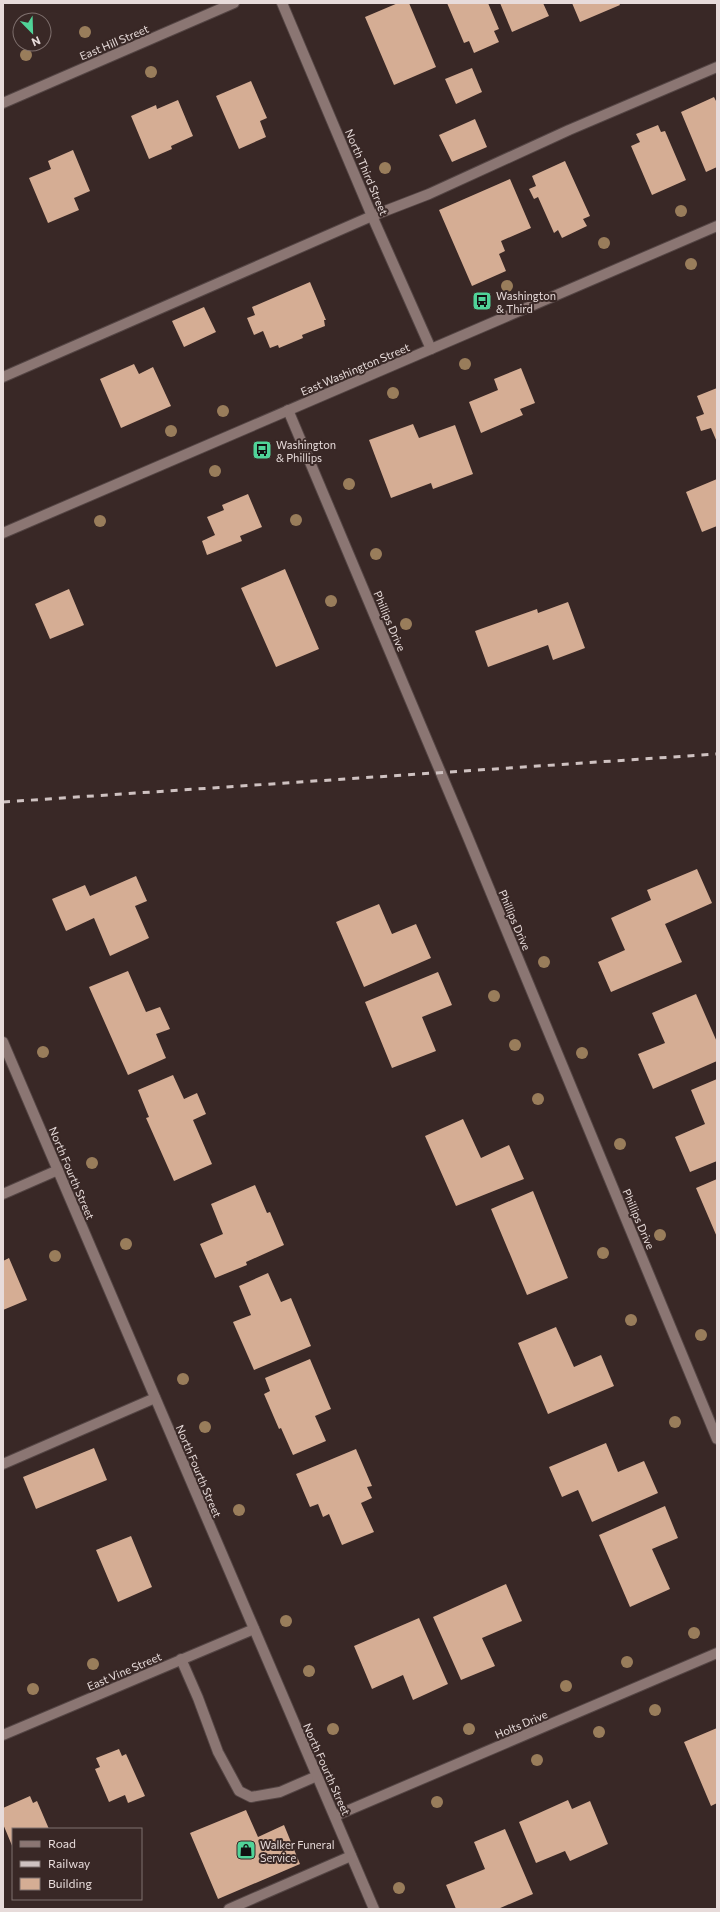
<svg xmlns="http://www.w3.org/2000/svg" width="720" height="1912" font-family="Commissioner,sans-serif">
	<style>
		.building { fill: #d5ad94 }
		.lines { fill: none; stroke-linecap: round; stroke-linejoin: round }
		.lane-casing { stroke: #544544; stroke-width: 12 }
		.street-casing { stroke: #544544; stroke-width: 12 }
		.secondary-casing { stroke: #544544; stroke-width: 12 }
		.lane { stroke: #8b7673; stroke-width: 10 }
		.street { stroke: #8b7673; stroke-width: 10 }
		.secondary { stroke: #8b7673; stroke-width: 10 }
		.rail { stroke: #cfc2c1; stroke-width: 3; stroke-dasharray: 7 7; stroke-linecap: butt }
		.tree { fill: #997d5b }
		.labels { text-anchor: middle; dominant-baseline: central; stroke-width: 4; stroke-linejoin: round; paint-order: stroke }
		.street-label { font-size: 11px; fill: #e7dbda; stroke: #392826 }
		.poi-label { font-size: 11px; fill: #e7dbda; stroke: #392826; text-anchor: start }
	</style>
	<rect width="100%" height="100%" fill="#392826"/>
	<!-- building -->
	<path class="building" d="M398 3H409L436 67 394 85 365 17Z
		M447 3H488L499 29 494 31 499 42 474 53 469 41 464 43Z
		M500 3H543L549 16 512 32Z
		M572 3H619L620 5 580 22Z
		M472 68 482 92 456 104 445 79Z
		M251 81 267 118 260 121 266 137 239 149 216 96Z
		M714 97 717 103V167L706 172 681 112Z
		M178 100 193 136 171 146 172 149 149 159 131 116 156 105 157 109Z
		M475 119 487 147 452 162 439 135Z
		M658 125 661 132 665 131 686 180 652 195 631 146 640 142 636 134Z
		M73 150 90 191 74 198 79 210 48 223 29 178 51 169 48 161Z
		M565 161 590 216 583 219 587 226 562 238 558 230 554 233 538 197 534 199 529 189 536 186 532 176Z
		M510 179 531 228 501 241 505 251 499 254 506 271 472 286 439 210Z
		M310 282 326 320H324L325 326 302 335 303 338 279 348 278 345 270 348 263 331 254 335 247 318 255 315 252 307Z
		M204 307 216 332 184 347 172 321Z
		M134 364 139 374 153 367 171 406 121 428 100 379Z
		M521 368 535 403 520 409 523 415 481 433 469 402 498 390 494 379Z
		M717 388V442L711 428 701 431 696 417 704 414 697 396Z
		M413 424 419 438 455 425 473 474 433 489 431 483 391 498 369 440Z
		M717 479V526L702 532 686 492Z
		M248 494 262 527 240 536 242 541 207 555 202 541 215 535 207 517 224 510 222 505Z
		M285 569 319 649 276 667 241 588Z
		M69 589 84 625 50 639 35 604Z
		M568 602 585 648 553 660 548 645 488 667 475 631 537 609 538 613Z
		M697 869 712 903 665 924 682 962 611 992 598 962 625 950 611 918 651 900 647 890Z
		M136 876 147 901 135 906 149 938 110 956 94 918 66 931 52 899 85 885 90 896Z
		M379 904 392 934 416 924 431 958 364 987 336 922Z
		M128 971 146 1012 160 1007 170 1029 156 1034 166 1058 128 1075 89 987Z
		M438 972 452 1005 422 1017 436 1051 392 1068 365 1002Z
		M696 994 717 1042V1061L653 1089 638 1054 665 1043 652 1013Z
		M173 1075 184 1099 197 1093 206 1114 193 1120 212 1164 174 1181 146 1118 149 1117 138 1090Z
		M717 1079V1161L690 1172 675 1137 705 1124 691 1090Z
		M463 1119 481 1158 509 1145 524 1179 456 1206 425 1136Z
		M717 1179V1237L696 1188Z
		M255 1185 267 1213 270 1212 284 1245 246 1262 247 1265 215 1278 200 1244 223 1234 211 1204Z
		M533 1191 568 1278 527 1295 491 1209Z
		M9 1258 27 1300 3 1310V1261Z
		M268 1273 281 1302 291 1298 311 1346 254 1370 233 1322 251 1315 239 1286Z
		M556 1327 574 1367 601 1355 614 1386 548 1414 518 1343Z
		M310 1359 331 1409 315 1416 326 1441 293 1455 281 1428 279 1429 264 1394 270 1391 265 1378Z
		M606 1443 618 1472 644 1461 658 1493 592 1522 578 1490 562 1497 549 1467Z
		M94 1448 107 1480 36 1509 23 1477Z
		M356 1449 372 1486 367 1487 372 1498 361 1503 374 1532 342 1545 329 1514 323 1517 318 1504 310 1507 296 1474Z
		M665 1506 678 1538 652 1549 670 1589 630 1607 599 1535Z
		M131 1536 152 1587 118 1602 96 1550Z
		M506 1584 522 1621 482 1638 495 1666 461 1680 433 1617Z
		M419 1618 448 1684 413 1700 403 1675 372 1689 354 1646Z
		M717 1728V1803L711 1806 684 1742Z
		M119 1749 122 1756 126 1754 145 1796 128 1803 125 1795 109 1802 95 1769 100 1767 96 1758Z
		M30 1796 33 1803 37 1801 49 1829H13V1848L3 1824V1808Z
		M568 1800 572 1809 590 1801 608 1844 570 1861 565 1851 536 1863 519 1822Z
		M246 1810 258 1837 284 1825 300 1864 218 1899 190 1833Z
		M505 1829 533 1894 498 1909H456L446 1885 485 1869 474 1842Z"/>
	<g class="lines">
		<!-- lane casing -->
		<g class="lane-casing">
			<path id="lane" d="M3 377 372 216 429 194 569 130 717 67
				M3 1464 155 1398
				M181 1659 198 1698 218 1752 239 1791 251 1797 280 1792 317 1776
				M229 1909 351 1856"/>
		</g>
		<!-- street casing -->
		<g class="street-casing">
			<path id="street" d="M282 3 372 216 431 349
				M3 103 234 3
				M288 410 467 835 717 1439
				M3 1194 58 1170
				M3 1735 254 1629
				M335 1816 717 1653"/>
		</g>
		<!-- secondary casing -->
		<g class="secondary-casing">
			<path id="secondary" d="M3 533 717 226
				M3 1042 374 1909"/>
		</g>
		<!-- lane -->
		<use href="#lane" class="lane"/>
		<!-- street -->
		<use href="#street" class="street"/>
		<!-- secondary -->
		<use href="#secondary" class="secondary"/>
		<!-- rail -->
		<path class="rail" d="M3 802 717 754"/>
	</g>
	<!-- trees -->
	<g class="tree">
		<circle cx="85" cy="32" r="6"/>
		<circle cx="26" cy="55" r="6"/>
		<circle cx="151" cy="72" r="6"/>
		<circle cx="385" cy="168" r="6"/>
		<circle cx="681" cy="211" r="6"/>
		<circle cx="604" cy="243" r="6"/>
		<circle cx="691" cy="264" r="6"/>
		<circle cx="507" cy="286" r="6"/>
		<circle cx="465" cy="364" r="6"/>
		<circle cx="393" cy="393" r="6"/>
		<circle cx="223" cy="411" r="6"/>
		<circle cx="171" cy="431" r="6"/>
		<circle cx="215" cy="471" r="6"/>
		<circle cx="349" cy="484" r="6"/>
		<circle cx="296" cy="520" r="6"/>
		<circle cx="100" cy="521" r="6"/>
		<circle cx="376" cy="554" r="6"/>
		<circle cx="331" cy="601" r="6"/>
		<circle cx="406" cy="624" r="6"/>
		<circle cx="544" cy="962" r="6"/>
		<circle cx="494" cy="996" r="6"/>
		<circle cx="515" cy="1045" r="6"/>
		<circle cx="43" cy="1052" r="6"/>
		<circle cx="582" cy="1053" r="6"/>
		<circle cx="538" cy="1099" r="6"/>
		<circle cx="620" cy="1144" r="6"/>
		<circle cx="92" cy="1163" r="6"/>
		<circle cx="660" cy="1235" r="6"/>
		<circle cx="126" cy="1244" r="6"/>
		<circle cx="603" cy="1253" r="6"/>
		<circle cx="55" cy="1256" r="6"/>
		<circle cx="631" cy="1320" r="6"/>
		<circle cx="701" cy="1335" r="6"/>
		<circle cx="183" cy="1379" r="6"/>
		<circle cx="675" cy="1422" r="6"/>
		<circle cx="205" cy="1427" r="6"/>
		<circle cx="239" cy="1510" r="6"/>
		<circle cx="286" cy="1621" r="6"/>
		<circle cx="694" cy="1633" r="6"/>
		<circle cx="627" cy="1662" r="6"/>
		<circle cx="93" cy="1664" r="6"/>
		<circle cx="309" cy="1671" r="6"/>
		<circle cx="566" cy="1686" r="6"/>
		<circle cx="33" cy="1689" r="6"/>
		<circle cx="655" cy="1710" r="6"/>
		<circle cx="333" cy="1729" r="6"/>
		<circle cx="469" cy="1729" r="6"/>
		<circle cx="599" cy="1732" r="6"/>
		<circle cx="537" cy="1760" r="6"/>
		<circle cx="437" cy="1802" r="6"/>
		<circle cx="399" cy="1888" r="6"/>
	</g>
	<!-- icons -->
	<defs>
		<g id="bus-square" transform="scale(1)"><rect x="-9" y="-9" width="18" height="18" rx="4" fill="#50d398" stroke="#392826"/><path d="M-5-6H5V4H4V6H2V4H-2V6H-4V4H-5ZM-3.5-4V0h7V-4ZM-3.5 1.2v1.5H-2V1.2ZM2 1.2v1.5H3.5V1.2Z" fill="#111"/></g>
		<g id="shop-square" transform="scale(1)"><rect x="-9" y="-9" width="18" height="18" rx="4" fill="#50d398" stroke="#392826"/><path d="M-5-2.5h2.3a2.7 3.5 0 0 1 5.4 0H5L5.5 6h-11ZM-1.5-2.5h3a1.5 2.3 0 0 0-3 0Z" fill="#111"/></g>
	</defs>
	<g fill-rule="evenodd">
		<use href="#bus-square" x="482" y="301"/>
		<use href="#bus-square" x="262" y="450"/>
		<use href="#shop-square" x="246" y="1850"/>
	</g>
	<g class="labels">
		<!-- street labels -->
		<g class="street-label">
			<text transform="translate(114 42) rotate(-23)">East Hill Street</text>
			<text transform="translate(367 172) rotate(67)">North Third Street</text>
			<text transform="translate(355 369) rotate(-23)">East Washington Street</text>
			<text transform="translate(390 621) rotate(67)">Phillips Drive</text>
			<text transform="translate(515 920) rotate(67)">Phillips Drive</text>
			<text transform="translate(72 1173) rotate(67)">North Fourth Street</text>
			<text transform="translate(639 1219) rotate(67)">Phillips Drive</text>
			<text transform="translate(199 1471) rotate(67)">North Fourth Street</text>
			<text transform="translate(124 1671) rotate(-23)">East Vine Street</text>
			<text transform="translate(521 1724) rotate(-23)">Holts Drive</text>
			<text transform="translate(327 1769) rotate(66)">North Fourth Street</text>
		</g>
		<!-- poi labels -->
		<g class="poi-label">
			<text x="496" y="295">Washington<tspan x="496" dy="13">&amp; Third</tspan></text>
			<text x="276" y="444">Washington<tspan x="276" dy="13">&amp; Phillips</tspan></text>
			<text x="260" y="1844">Walker Funeral<tspan x="260" dy="13">Service</tspan></text>
		</g>
	</g>
	<!-- border -->
	<rect width="720" height="1912" fill="none" stroke="#e7dbda" stroke-width="8"/>
	<!-- legend -->
	<rect x="12" y="1828" width="130" height="72" fill="#392826" stroke="#7f706e"/>
	<rect x="20" y="1841" width="20" height="6" fill="#8b7673" stroke="#7f706e"/>
	<text x="48" y="1848" font-size="12" fill="#e7dbda">Road</text>
	<rect x="20" y="1861" width="20" height="6" fill="#cfc2c1" stroke="#7f706e"/>
	<text x="48" y="1868" font-size="12" fill="#e7dbda">Railway</text>
	<rect x="20" y="1878" width="20" height="12" fill="#d5ad94" stroke="#7f706e"/>
	<text x="48" y="1888" font-size="12" fill="#e7dbda">Building</text>
	<!-- north arrow -->
	<g transform="translate(32 32) rotate(157)"><circle r="19" fill="#392826" stroke="#7f706e"/>
	<path d="M0-3L7 15L0 10L-7 15Z" fill="#50d398"/>
	<text y="-6" font-size="11" font-weight="bold" text-anchor="middle" fill="#e7dbda">N</text>
	</g>
</svg>
